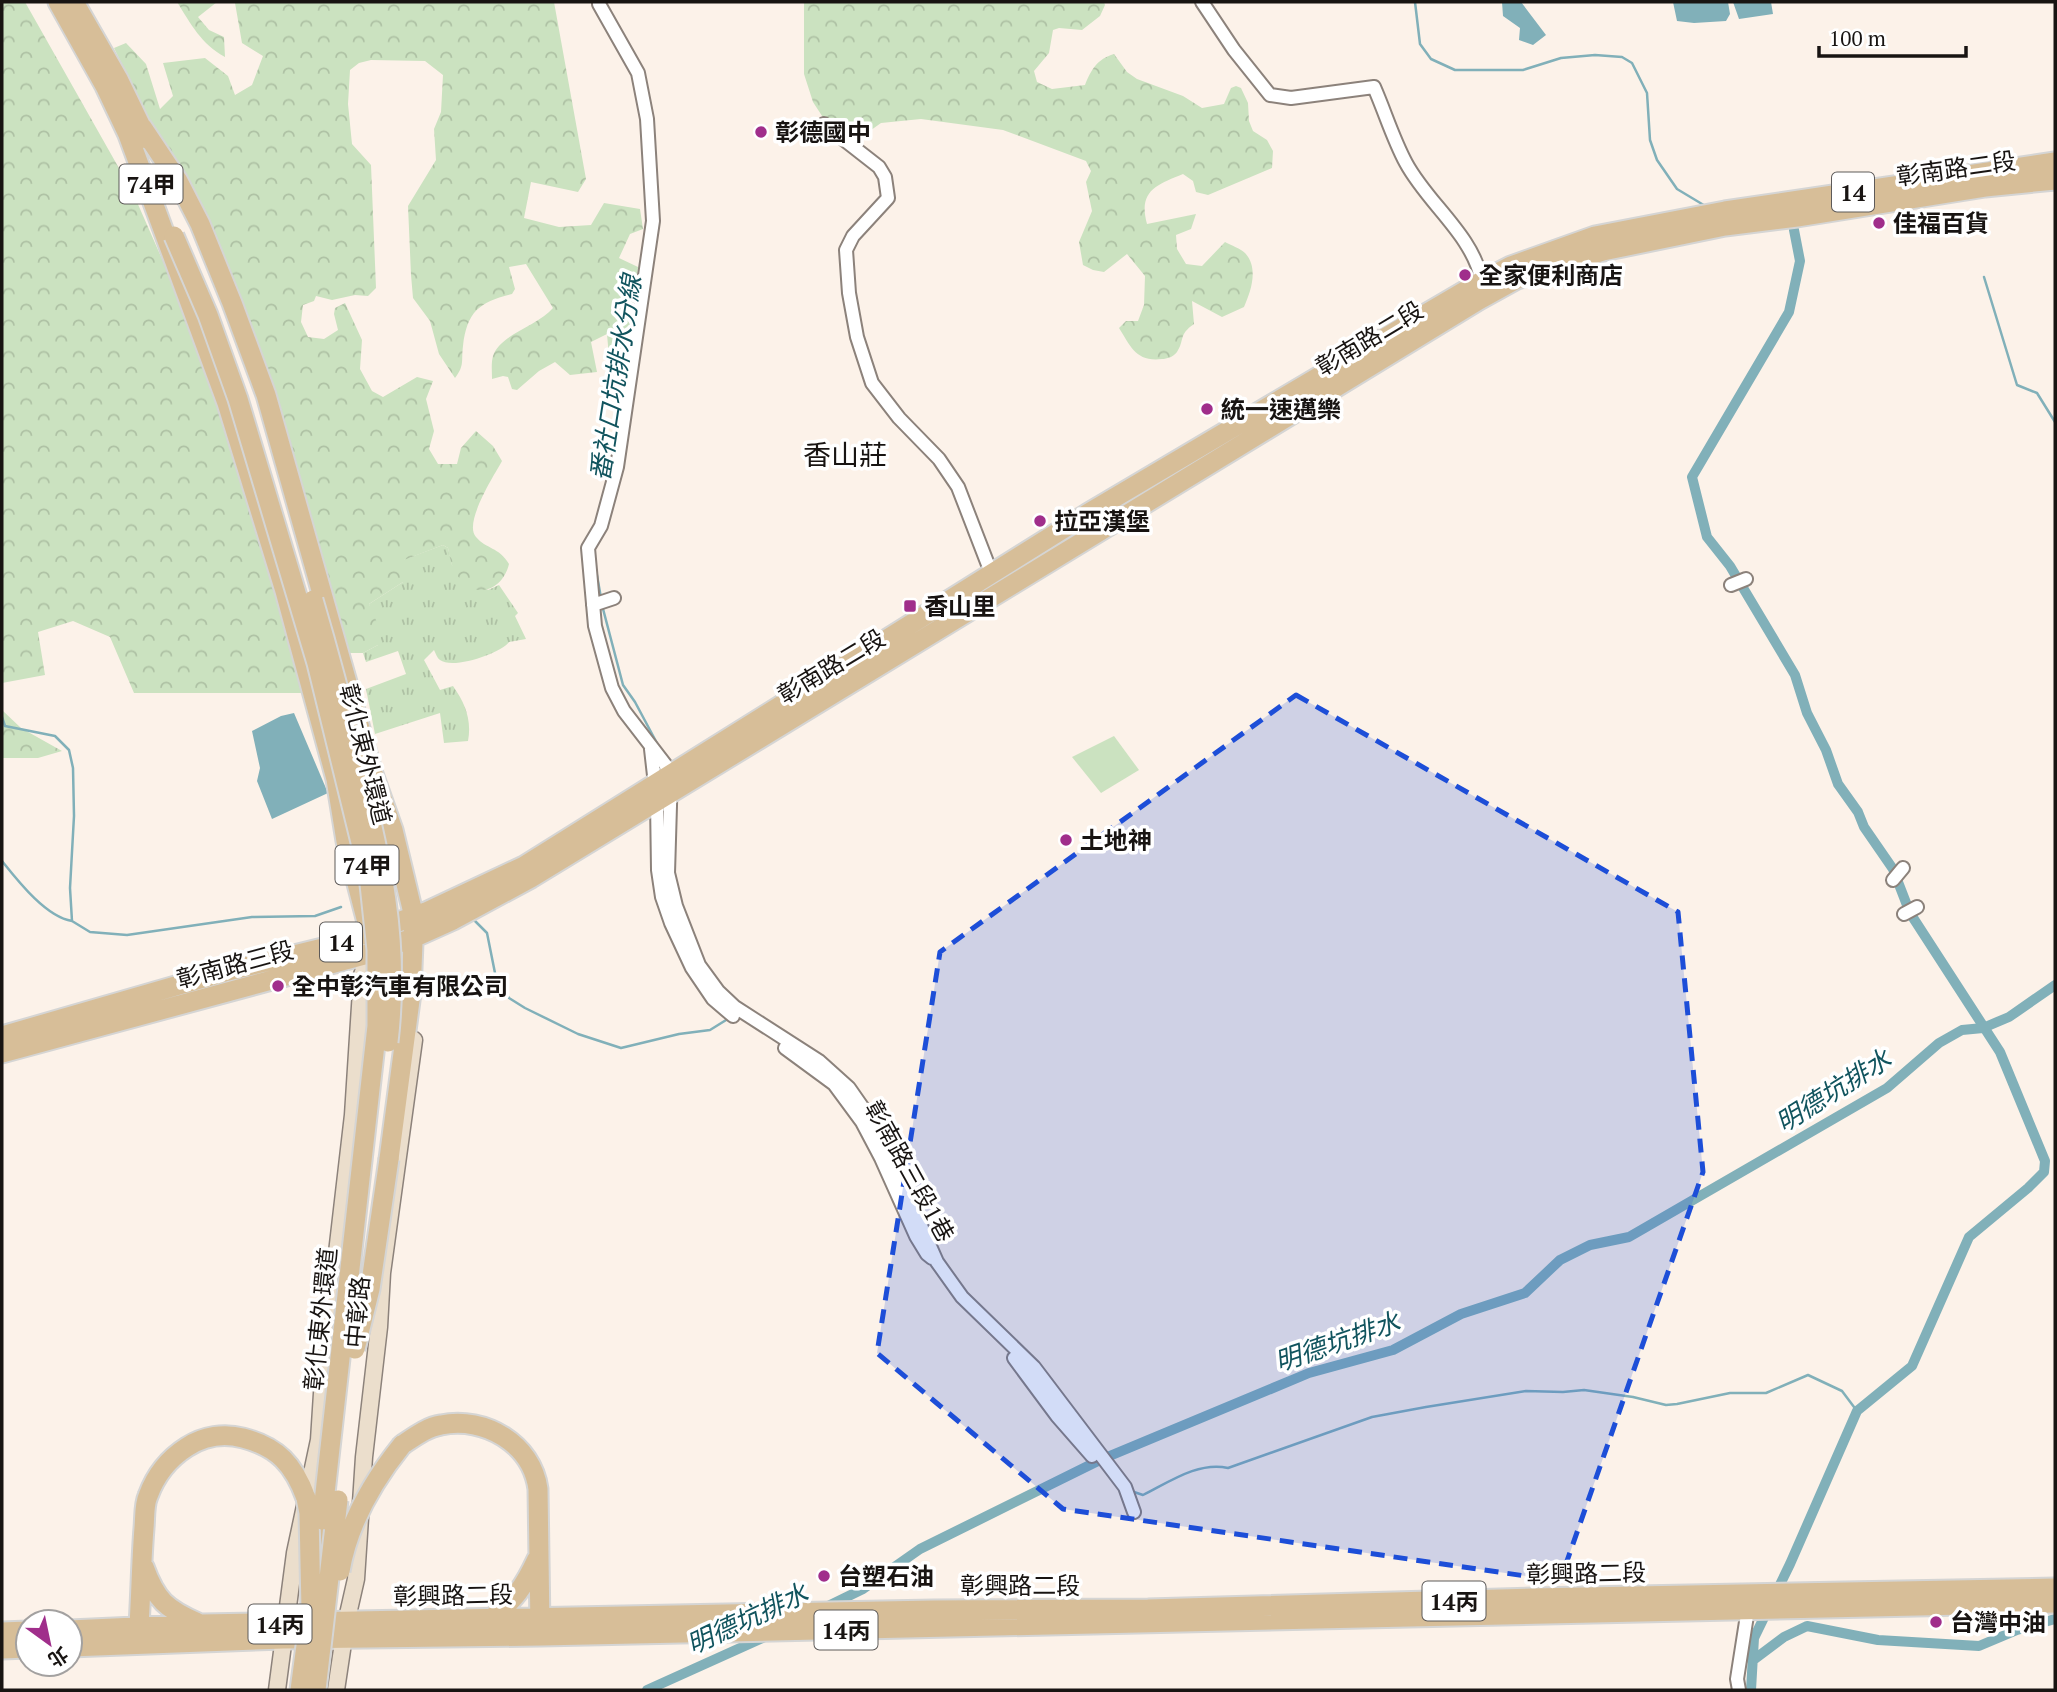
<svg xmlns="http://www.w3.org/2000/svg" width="2057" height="1692" font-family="'PT Serif','Noto Sans TC',serif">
	<defs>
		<pattern id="grass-tufts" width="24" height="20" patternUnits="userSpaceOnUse" patternTransform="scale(1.75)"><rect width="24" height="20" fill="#cbe2c0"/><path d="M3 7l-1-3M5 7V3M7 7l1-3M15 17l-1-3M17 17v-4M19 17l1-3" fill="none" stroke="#aec1a4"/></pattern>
		<pattern id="forest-crowns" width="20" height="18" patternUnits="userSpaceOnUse" patternTransform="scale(1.75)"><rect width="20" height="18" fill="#cbe2c0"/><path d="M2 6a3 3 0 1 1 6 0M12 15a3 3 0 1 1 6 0" fill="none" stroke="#aec1a4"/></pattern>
	</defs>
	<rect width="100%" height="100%" fill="#fcf2e9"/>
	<path fill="url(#grass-tufts)" d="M443 545 448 548 452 565 488 590 499 585 518 613 515 616 526 639 509 642C501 653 453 670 440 660 437 658 436 654 434 650L424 660 440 690 453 686C465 703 472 720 468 741L444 743 440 713 375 734 366 689 406 674 398 651 366 662 363 653 378 645 369 604 403 582V560Z"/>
	<path fill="url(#forest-crowns)" d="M2 2H25L133 193 203 352 248 476 304 693H134L110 637 73 621 38 632 45 675 2 683Z
		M177 2H554L586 179 578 192 531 182 524 218 559 227 591 225 604 203 640 209 643 229 630 234 619 258 638 267 633 330 623 360 609 357 607 334 591 342 597 372 570 375 555 362 539 371 517 390 512 389 508 377 503 376 492 379C492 372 491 363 493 356 500 334 538 326 553 308L526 264 509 267 515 289 512 294C480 302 467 311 463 346 461 361 465 365 455 378L439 354 430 321 413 298 411 275 408 206 436 160 434 129 441 112 443 75 425 61 371 60 359 63 350 70 348 104 352 144 371 165 376 288 368 296 355 295 332 300 316 296 314 301 303 305 301 322 308 337 324 339 338 330 334 314 335 308 345 303 362 340 360 369 372 391 383 397 417 377 433 381 426 399 434 431 429 449 438 464H457L461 448 476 431 493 446 502 461C495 474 463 523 476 537 486 549 499 547 509 564 503 589 478 600 460 579 452 570 450 559 448 548L443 545 404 560 403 582 369 604 382 634 378 645 363 653H347L303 500 170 163 114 48 126 43 146 64 160 109 173 96 163 63 205 58 228 76 235 95 252 85 263 56 242 43 235 3 217 2 198 17 209 30 224 37 225 57C201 44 191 24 177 2Z
		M804 2H1104L1105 5 1100 16 1082 30 1059 28 1053 30 1049 53 1034 71 1037 82 1052 89 1085 85C1091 70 1097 59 1114 54L1127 72 1137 79 1183 96 1202 108 1224 104 1231 88 1236 86 1241 88 1248 103 1249 121 1253 131 1267 140 1273 151 1272 168 1208 195 1196 192 1193 181 1183 174C1156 185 1138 191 1147 224L1196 214 1191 229 1176 235 1177 249 1186 264 1202 266 1225 242C1231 245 1241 249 1245 253 1259 268 1251 291 1244 307L1222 317 1192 301 1194 324C1178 335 1185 340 1177 352 1173 357 1167 359 1162 359 1136 362 1131 347 1119 328L1126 321H1138L1144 305 1145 276 1127 254 1104 272 1093 270 1083 265 1079 242 1092 211 1086 182 1091 171 1086 161 1003 130 921 119 881 123 857 140H845L835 136 813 102 804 74Z
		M2 710 21 728 62 751 38 758H2Z"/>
	<path fill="#cbe2c0" d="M1114 736 1139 770 1101 793 1072 757Z"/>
	<path fill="#81b0b9" d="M1502 2H1521L1546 35 1533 45 1519 40 1520 28 1503 16Z
		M1673 2H1728L1730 14 1726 21 1694 23 1677 21Z
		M1733 2H1771L1773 14 1739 19Z
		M294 713 328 793 272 819 257 781 260 768 252 731 281 716Z"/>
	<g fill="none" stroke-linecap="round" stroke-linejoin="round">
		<path stroke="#81b0b9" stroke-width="2.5" d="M1415 2 1420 44 1431 59 1455 70H1523L1561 58 1595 55 1622 57 1632 63 1647 93 1650 140 1657 160 1677 189 1707 207
			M1984 277 2017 385 2037 393 2055 422
			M596 570 601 598
			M602 605 623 685 635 702 659 747
			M2 717 5 726 55 736 69 750 73 768 74 816 70 888 72 921 90 932 127 935 252 917 315 916 341 907
			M2 861C18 881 46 917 72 921
			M475 921 487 933 496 978 509 998 525 1008 578 1034 621 1048 679 1034 710 1030 731 1017
			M1131 1491 1143 1495C1169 1482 1199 1461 1228 1468L1372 1417 1426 1407 1526 1391 1563 1392 1584 1390 1633 1397 1666 1405 1677 1404 1730 1393H1766L1808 1375 1842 1391 1857 1411"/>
		<path stroke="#81b0b9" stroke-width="10" d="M824 1608 863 1589 920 1549 1100 1460 1309 1373 1393 1350 1461 1314 1525 1293 1560 1260 1590 1245 1629 1237 1887 1088 1939 1043 1962 1030 1983 1028 2009 1017 2055 985
			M1752 1661 1784 1637 1807 1626 1878 1640 1979 1646 2017 1630 2055 1619
			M647 1690 769 1635
			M1751 1690 1754 1638 1790 1564 1857 1411 1912 1366 1969 1237 2028 1188 2044 1172 2045 1161 2000 1052 1910 913 1893 869 1864 827 1858 812 1838 784 1826 750 1807 713 1795 675 1730 566 1707 537 1692 477 1789 312 1800 261 1794 230"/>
		<g stroke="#8c827b" stroke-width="16">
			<path id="street" d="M1202 2 1234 50 1270 95 1291 98 1374 87C1385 112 1393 139 1406 163 1428 204 1472 234 1482 281
				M599 4 638 73 647 119 653 221 617 467 601 526 588 548 595 626 612 688 624 711 671 772 668 873 676 906 699 965 718 991 735 1007 819 1061 849 1088 879 1131 937 1262 962 1297 1034 1367 1125 1487 1134 1512
				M824 124 879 167 885 177 888 198 853 236 846 250 849 293 857 337 872 383 899 418 939 459 958 487 992 575
				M1731 585 1746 579
				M593 605 614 598
				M651 749 657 802 658 870 662 897 671 923 692 968 713 999 733 1016
				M1893 880 1903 868
				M1904 914 1917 907
				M785 1048 834 1084 862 1122 881 1158 916 1236 927 1254 932 1258
				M1014 1358 1057 1416 1092 1456
				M1739 1690 1737 1679 1748 1609"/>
		</g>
		<g stroke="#8c827b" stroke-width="19">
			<path id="secondary" d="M277 1690 295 1553 319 1440 327 1316 335 1270 353 1115 362 975 370 953
				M336 1690 346 1623 356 1579 364 1457 379 1327 382 1273 414 1040"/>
		</g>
		<g stroke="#d5d5d4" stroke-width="23">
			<path id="primary" d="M58 2 105 86 132 143
				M74 2 118 79 147 139
				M142 127 178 181 200 224 232 303 266 395 372 771 393 830 414 917 411 993 389 1159
				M127 132 227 403 285 591 336 779 346 841 368 926
				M2 1036 224 972 331 946 426 912 524 866 1087 514 1337 366 1482 281 1511 266 1595 236 1725 211 2055 162
				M2 1053 364 955 413 938 453 920 531 878 1479 300 1517 279 1603 251 1725 226 1797 217 1985 187 2055 180
				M402 1445C414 1437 427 1427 441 1425 485 1416 532 1444 538 1489L540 1628
				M316 1564 322 1520
				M144 1567C156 1600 166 1609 198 1623
				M491 1619C515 1599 524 1587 537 1559
				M70 1630 202 1624 934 1610 1148 1609 1533 1598 2055 1588
				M2 1632 28 1631
				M138 1640C141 1603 141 1565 144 1528 145 1517 144 1505 148 1496 156 1474 168 1459 187 1447 204 1436 224 1433 243 1438 278 1447 294 1465 306 1498
				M70 1647 283 1639 541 1636 2055 1603
				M2 1649 28 1648"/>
		</g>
		<use href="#street" stroke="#fff" stroke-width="12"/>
		<use href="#secondary" stroke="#ebdecc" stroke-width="16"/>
		<use href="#primary" stroke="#d7be98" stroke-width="19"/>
		<g stroke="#d5d5d4" stroke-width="23" stroke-linecap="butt">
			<path id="primary-bridge" d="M174 236 208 315 238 399 317 663 369 875 377 950V1026L322 1520
				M313 600C329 654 343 707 356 761 381 858 400 941 388 1042
				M355 1349 370 1289 389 1159
				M340 1571C348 1524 373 1481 402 1445
				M300 1690 311 1609 309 1513 306 1498
				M316 1690 338 1500"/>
		</g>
		<use href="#primary-bridge" stroke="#d7be98" stroke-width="19"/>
	</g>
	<path fill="#1d4ed8" fill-opacity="0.2" stroke="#1d4ed8" stroke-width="5" stroke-dasharray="14 9" stroke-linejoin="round" d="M1296 695 1678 912 1703 1172 1560 1581 1063 1509 877 1353 940 952Z"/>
	<g fill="#a02e8b" stroke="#fff" stroke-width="2.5">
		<circle cx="761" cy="132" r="7"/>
		<circle cx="1879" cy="223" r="7"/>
		<circle cx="1465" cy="275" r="7"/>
		<circle cx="1207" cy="409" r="7"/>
		<circle cx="1040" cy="521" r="7"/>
		<rect x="903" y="599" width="14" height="14" rx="3.5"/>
		<circle cx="1066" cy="840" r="7"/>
		<circle cx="278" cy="986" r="7"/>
		<circle cx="824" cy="1576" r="7"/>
		<circle cx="1936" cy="1622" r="7"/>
	</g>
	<g text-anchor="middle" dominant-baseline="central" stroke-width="7" stroke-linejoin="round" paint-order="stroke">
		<g fill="#fff" stroke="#5d5a59" stroke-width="2">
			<rect x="119.5" y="164.5" width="63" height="39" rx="5"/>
			<rect x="1832" y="172.5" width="42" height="39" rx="5"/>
			<rect x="335.5" y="845.5" width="63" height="39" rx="5"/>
			<rect x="320" y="922.5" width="42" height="39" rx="5"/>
			<rect x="1422.5" y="1581.5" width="63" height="39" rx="5"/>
			<rect x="248.5" y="1604.5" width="63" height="39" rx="5"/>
			<rect x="814.5" y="1610.5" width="63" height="39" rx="5"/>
		</g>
		<g font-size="23" font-weight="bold" fill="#181412">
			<text x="151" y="184">74甲</text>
			<text x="1853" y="192">14</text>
			<text x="367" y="865">74甲</text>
			<text x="341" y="942">14</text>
			<text x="1454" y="1601">14丙</text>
			<text x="280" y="1624">14丙</text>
			<text x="846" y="1630">14丙</text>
		</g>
		<g font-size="24" font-weight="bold" fill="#181412" stroke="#fff" text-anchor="start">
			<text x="775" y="132">彰德國中</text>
			<text x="1893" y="223">佳福百貨</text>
			<text x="1479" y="275">全家便利商店</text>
			<text x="1221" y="409">統一速邁樂</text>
			<text x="1054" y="521">拉亞漢堡</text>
			<text x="924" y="606">香山里</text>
			<text x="1080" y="840">土地神</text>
			<text x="292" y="986">全中彰汽車有限公司</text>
			<text x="838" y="1576">台塑石油</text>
			<text x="1950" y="1622">台灣中油</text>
		</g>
		<g font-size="24" fill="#181412" stroke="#fff">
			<text transform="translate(1956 168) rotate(-8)">彰南路二段</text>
			<text transform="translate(1369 338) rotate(-31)">彰南路二段</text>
			<text transform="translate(831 666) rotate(-31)">彰南路二段</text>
			<text transform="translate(366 754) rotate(76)">彰化東外環道</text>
			<text transform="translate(235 964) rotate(-15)">彰南路三段</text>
			<text transform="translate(910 1171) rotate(61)">彰南路三段1巷</text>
			<text transform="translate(357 1312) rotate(-85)">中彰路</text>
			<text transform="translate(320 1319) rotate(-84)">彰化東外環道</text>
			<text transform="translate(1586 1573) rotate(-1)">彰興路二段</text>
			<text x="1020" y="1585">彰興路二段</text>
			<text transform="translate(453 1595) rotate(-1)">彰興路二段</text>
		</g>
		<g font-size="26" font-style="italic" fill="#11545e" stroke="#fff">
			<text transform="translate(615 378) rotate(-81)">番社口坑排水分線</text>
			<text transform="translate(1833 1090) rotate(-32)">明德坑排水</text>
			<text transform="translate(1337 1341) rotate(-19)">明德坑排水</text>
			<text transform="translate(747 1618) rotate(-25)">明德坑排水</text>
		</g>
		<g font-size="28" fill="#181412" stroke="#fff">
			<text x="845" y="454">香山莊</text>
		</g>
	</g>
	<rect width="2057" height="1692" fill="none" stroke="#181412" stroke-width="7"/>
	<g transform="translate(49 1643) rotate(147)"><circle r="33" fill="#ffffff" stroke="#a3a1a0" stroke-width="2"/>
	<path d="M0-5L12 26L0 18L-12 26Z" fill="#a02e8b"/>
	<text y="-10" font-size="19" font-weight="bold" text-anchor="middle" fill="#181412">北</text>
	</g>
	<path d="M1819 46v10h147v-10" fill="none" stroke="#181412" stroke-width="3.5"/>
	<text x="1829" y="46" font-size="21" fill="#181412" stroke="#ffffff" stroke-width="5" paint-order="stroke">100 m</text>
</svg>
